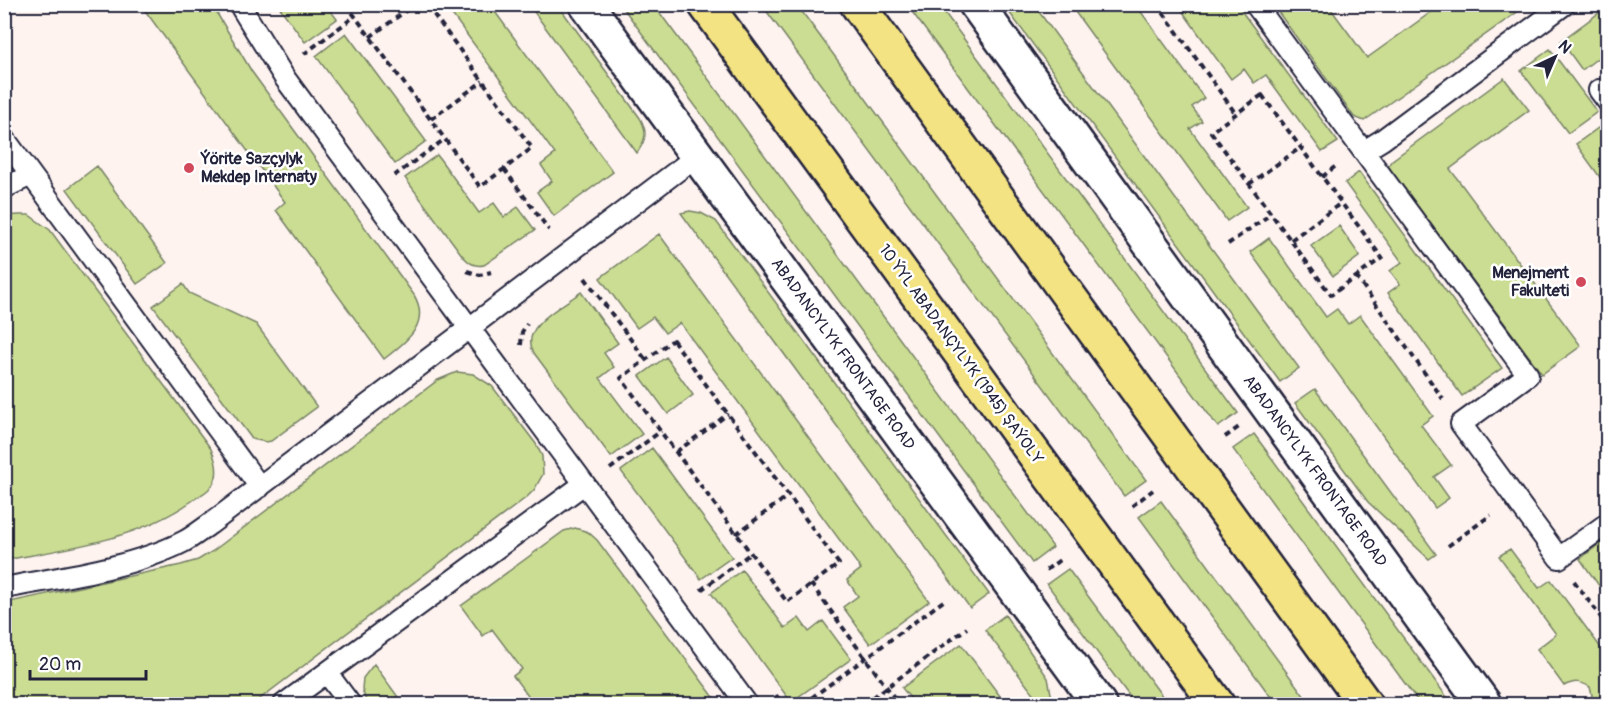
<svg xmlns="http://www.w3.org/2000/svg" width="1612" height="709" font-family="Pangolin,sans-serif">
	<rect width="100%" height="100%" fill="#fef3ef"/>
	<filter id="ink" filterUnits="userSpaceOnUse"><feTurbulence type="fractalNoise" baseFrequency=".0167" numOctaves="2"/><feDisplacementMap in="SourceGraphic" scale="12" xChannelSelector="R" yChannelSelector="G"/><feConvolveMatrix kernelMatrix="1 2 1 2 8 2 1 2 1" color-interpolation-filters="sRGB"/></filter>
	<g filter="url(#ink)">
		<path fill="#cbdd92" stroke="#768066" stroke-width="1.5" d="M141 5H212L252 72 414 295C431 324 406 342 384 359L276 210 285 202Z
			M278 5H326L337 19 305 42Z
			M445 5H490L613 172 554 216 537 192 552 181 541 165 555 154Z
			M529 5H558L640 118C648 132 646 140 637 153Z
			M621 5H654L1053 547 1032 563Z
			M762 5H797L1146 480 1124 496Z
			M907 5H939L1238 413 1218 427Z
			M1004 5H1034L1299 368 1280 382Z
			M1070 5H1136L1204 98 1192 107 1202 121 1190 129 1247 207 1227 221Z
			M1178 5H1237L1338 142 1322 152 1266 75 1254 83 1244 69 1231 79Z
			M1273 5H1328L1367 58 1441 5H1516L1520 10 1364 121 1354 117Z
			M1607 7V51L1582 70 1561 41Z
			M346 33 426 141 395 164 316 56Z
			M1550 49 1597 112 1568 133 1521 71Z
			M1504 78 1529 110 1450 169 1581 346 1542 374 1390 169 1389 165 1391 161Z
			M1605 123 1608 126 1607 187 1576 144Z
			M437 155 479 213 494 203 504 217 518 207 535 230 484 265C474 267 469 263 462 255L405 178Z
			M97 166 167 263 137 284 67 189Z
			M1359 172 1502 368 1462 396 1388 293 1400 284 1390 271 1402 262 1345 183Z
			M690 211 701 213 716 221 989 594 970 608 681 213Z
			M20 215H29L50 230 211 449C216 460 220 473 213 484 209 492 198 496 192 501 137 540 69 548 5 560L4 216Z
			M1339 226 1360 256 1333 276 1311 246Z
			M659 234 929 601 870 644 843 607 858 596 847 580 861 569 680 323 665 333 653 317 637 328 600 278Z
			M1269 238 1326 317 1337 309 1348 324 1360 315 1433 416 1421 425 1451 465 1434 477 1449 498 1435 508 1250 252Z
			M183 284 189 293 256 324 317 407 271 441 266 442 252 439 153 306Z
			M581 292 618 343 604 353 614 367 600 378 642 434 611 457 534 353C518 327 563 306 581 292Z
			M666 357 693 395 668 414 640 376Z
			M457 372 473 374 492 386 536 444 542 456 543 474 534 490 527 497 253 704H5V603L181 565 198 560 213 551 438 380Z
			M1315 389 1436 554 1429 559 1368 502 1295 403Z
			M1254 434 1452 704H1420L1233 449Z
			M652 448 732 557 701 579 621 471Z
			M1161 501 1310 704H1276L1139 517Z
			M575 528 588 532 597 540 719 704H534L513 676 522 669 492 629 483 636 461 606 564 531Z
			M1607 538V597L1580 559Z
			M1510 549 1539 588 1551 580 1607 656V704H1590L1592 695 1590 687C1580 681 1574 681 1564 686L1537 649 1556 634 1499 556Z
			M1068 569 1168 704H1135L1047 584Z
			M742 570 785 628 799 618 809 632 823 621 851 659 791 702 711 593Z
			M1005 615 1048 678 1053 704H1041L985 630Z
			M961 644 1006 704H915L902 688Z
			M374 664 398 697 387 704H367L362 689 363 678Z"/>
		<g fill="none" stroke-linecap="round" stroke-linejoin="round">
			<g stroke="#22223b" stroke-width="24">
				<path id="lane" d="M239 4 284 77 747 704
					M1255 4 1528 375 1461 424 1559 558 1608 523
					M1599 90 1608 102
					M4 138 260 487
					M1364 151 1382 140 1565 4
					M4 188 31 175
					M4 588C61 577 132 568 183 542 193 537 201 530 210 524L697 156
					M327 673 350 704
					M284 704 584 484"/>
			</g>
			<g stroke="#22223b" stroke-width="38">
				<path id="street" d="M586 4 1099 704
					M976 4 1484 704"/>
			</g>
			<g stroke="#22223b" stroke-width="38">
				<path id="primary" d="M705 4 1217 704
					M857 4 1365 704"/>
			</g>
			<path stroke="#22223b" stroke-width="4" stroke-dasharray="6 4.5" stroke-linecap="butt" d="M346 4 480 187 532 148 426 4
				M1157 4 1236 114
				M370 37 415 4
				M304 54 355 16
				M1262 95 1382 258 1331 295 1211 132Z
				M431 119 483 81
				M504 169 549 230
				M394 176 445 139
				M1322 177 1337 165
				M1249 184 1300 148
				M1291 240 1341 203
				M1228 244 1271 214
				M467 271 480 275 491 272
				M1356 276 1443 399
				M585 278 646 360
				M673 340 839 564 787 602 621 378Z
				M521 345 522 332 527 324
				M1225 437 1239 427
				M676 452 728 414
				M610 469 661 431
				M1132 506 1153 490
				M736 534 788 496
				M1448 546 1491 515
				M1046 570 1061 559
				M1574 581 1608 627
				M811 584 899 704
				M701 590 751 553
				M776 695 782 704
				M803 704 946 599
				M864 704 967 628"/>
			<use href="#lane" stroke="#fff" stroke-width="20"/>
			<use href="#street" stroke="#fff" stroke-width="33"/>
			<use href="#primary" stroke="#f4e382" stroke-width="33"/>
		</g>
	</g>
	<g fill="#d1495b" stroke="#fff" stroke-width="2">
		<circle cx="189" cy="168" r="6"/>
		<circle cx="1581" cy="282" r="6"/>
	</g>
	<g text-anchor="middle" dominant-baseline="central" stroke-width="5" stroke-linejoin="round" paint-order="stroke">
		<g font-size="16" font-weight="bold" fill="#22223b" stroke="#fff" text-anchor="start">
			<text x="201" y="159">Ýörite Sazçylyk<tspan x="201" dy="18">Mekdep Internaty</tspan></text>
			<text x="1569" y="273" text-anchor="end">Menejment<tspan x="1569" dy="18">Fakulteti</tspan></text>
		</g>
		<g font-size="16" fill="#22223b" stroke="#fff">
			<text transform="translate(843 354) rotate(54)">ABADANCYLYK FRONTAGE ROAD</text>
			<text transform="translate(961 354) rotate(54)">10 ÝYL ABADANÇYLYK (1945) ŞAÝOLY</text>
			<text transform="translate(1315 471) rotate(54)">ABADANCYLYK FRONTAGE ROAD</text>
		</g>
	</g>
	<rect width="1612" height="709" fill="none" stroke="#fff" stroke-width="24"/>
	<rect x="12" y="12" width="1588" height="685" fill="none" stroke="#22223b" stroke-width="2" filter="url(#ink)"/>
	<g transform="translate(1555 57) rotate(44)" stroke="#ffffff" stroke-width="4.5" paint-order="stroke">
	<path d="M0-4.5L10 22L0 15L-10 22Z" fill="#22223b"/>
	<text y="-9" font-size="16" font-weight="bold" text-anchor="middle" fill="#22223b">N</text>
	</g>
	<path d="M30 670v9h116v-9" fill="none" stroke="#22223b" stroke-width="3"/>
	<text x="39" y="670" font-size="18" fill="#22223b" stroke="#ffffff" stroke-width="4.5" paint-order="stroke">20 m</text>
</svg>
